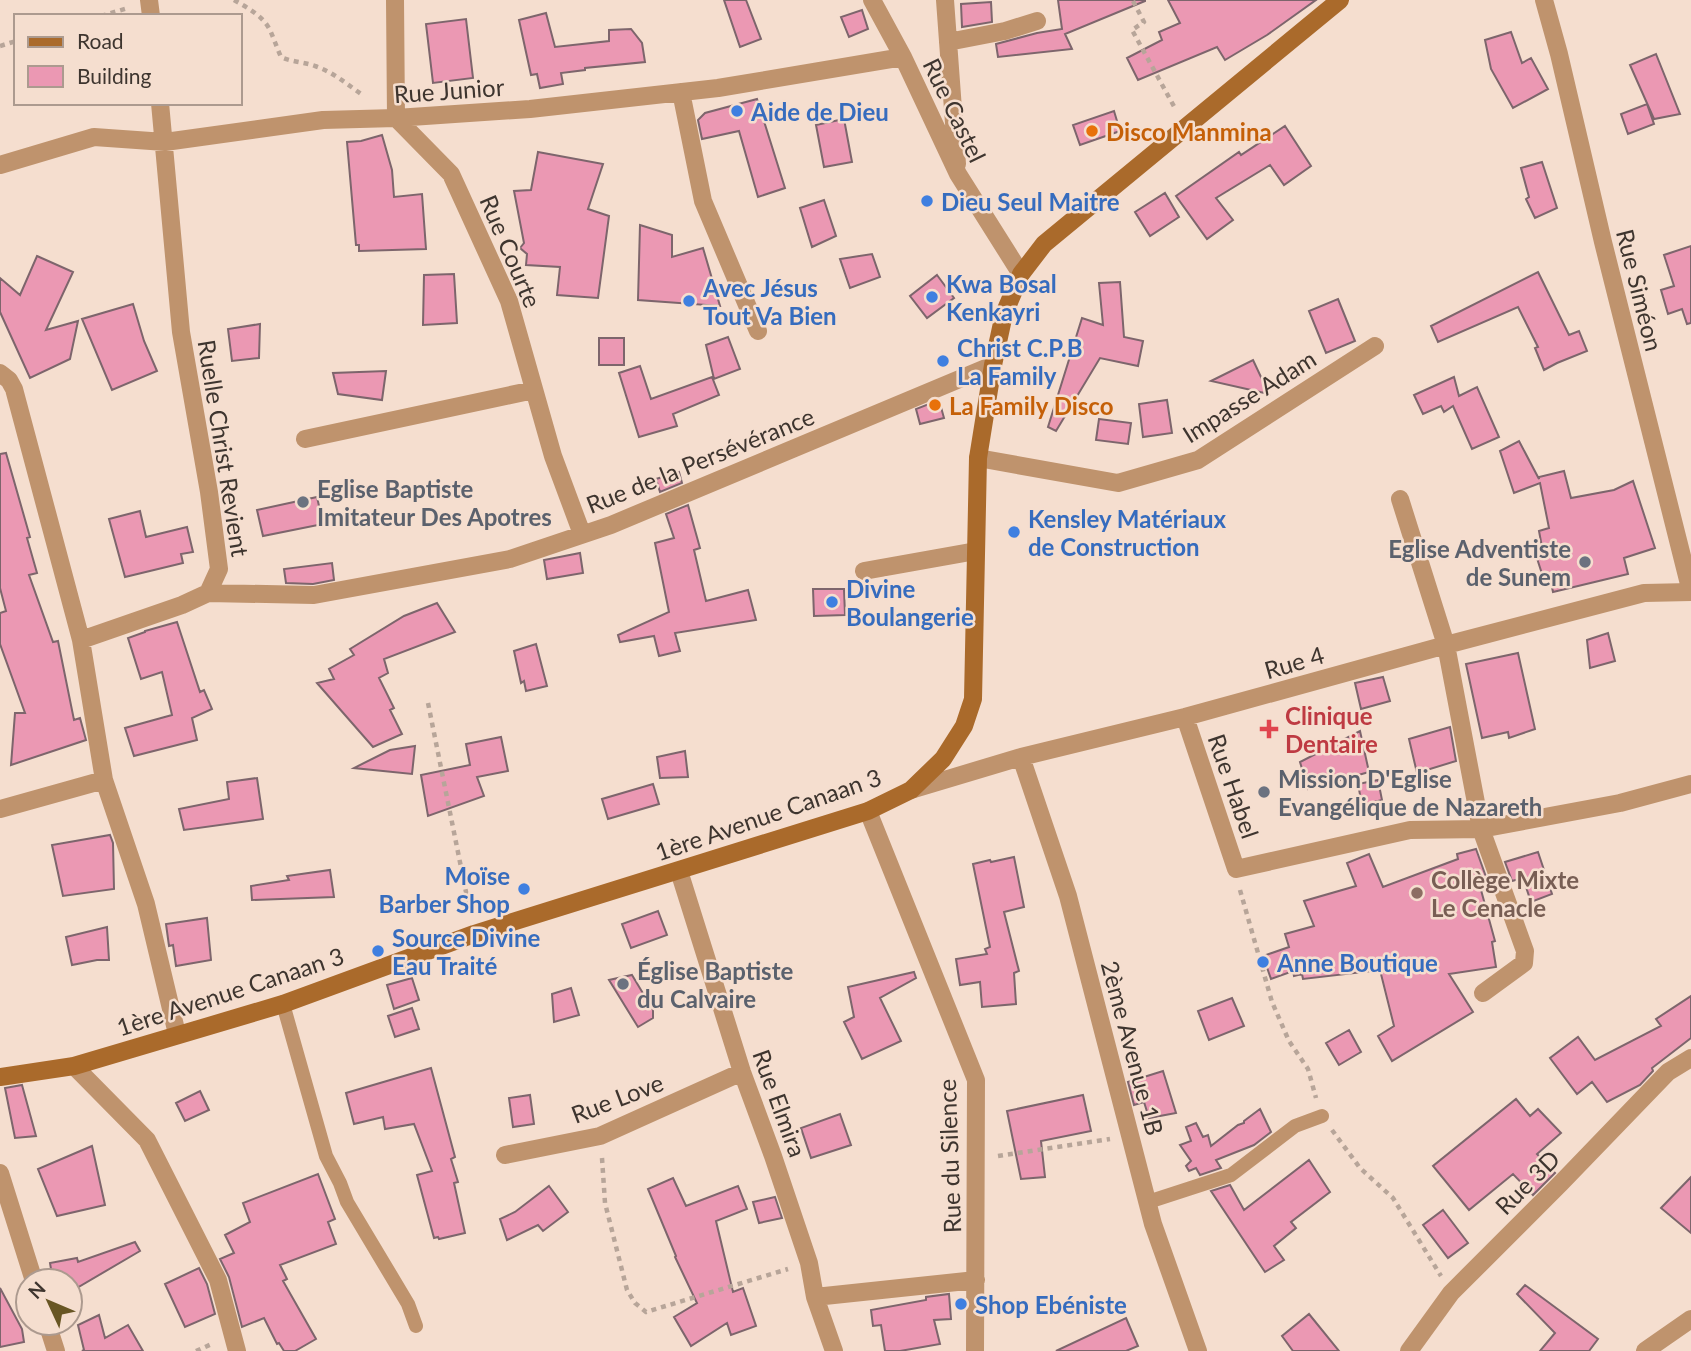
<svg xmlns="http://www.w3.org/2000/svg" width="1691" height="1351" font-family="Lato,sans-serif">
	<rect width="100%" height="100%" fill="#f5decf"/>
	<path fill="#eb98b3" stroke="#7d656c" stroke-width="2" d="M724 0H746L761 39 740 47Z
		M1058 0H1145V1L1065 34 1072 49 998 57 996 44 1037 33 1062 29Z
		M1168 0H1316L1267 35 1225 60 1217 47 1138 80 1127 58 1162 40 1159 32 1180 23Z
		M991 2 992 22 962 27 961 4Z
		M862 10 868 29 849 37 841 17Z
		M546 13 555 47 609 41V30L631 29 642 43 645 62 585 68V70L561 73 563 84 540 88 537 74 531 75 519 20Z
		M466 19 473 78 433 83 426 24Z
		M1511 32 1522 63 1531 58 1548 89 1513 108 1491 69 1485 40Z
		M1656 54 1680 114 1654 119 1630 65Z
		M757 99 785 188 758 197 739 131 702 139 698 120 705 113Z
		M1647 104 1654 124 1628 134 1621 114Z
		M1114 111 1120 131 1080 145 1073 125Z
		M844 119 852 162 824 167 816 125Z
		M1285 126 1311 166 1284 185 1270 165 1216 198 1233 220 1207 239 1176 196 1239 152 1241 155Z
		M382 135 392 170 394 197 422 194 426 249 359 251V245H356L347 142 361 141Z
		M538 152 603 164 588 209 609 216 598 298 557 295 560 267 526 265 527 254 520 248 524 243 514 191 531 190Z
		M1542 162 1557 208 1535 218 1526 199 1529 197 1521 168Z
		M1165 193 1179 217 1150 236 1135 212Z
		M824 200 836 236 812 247 800 208Z
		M640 225 672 235V257L703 248 720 306 638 300Z
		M1691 246V323L1687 324 1682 309 1668 314 1661 290 1674 286 1664 255Z
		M872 254 880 277 850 288 840 259Z
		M37 256 73 272 46 330 78 321 70 359 30 378 0 312V278L20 295Z
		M1538 272 1569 335 1579 331 1587 351 1557 363 1544 370 1535 348 1538 347 1518 307 1438 342 1431 326Z
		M454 274 457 323 423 325 424 275Z
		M937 275 954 298 927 318 910 296Z
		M1120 282 1124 337 1143 341 1138 366 1100 358 1056 431 1048 427 1082 318 1103 325 1099 283Z
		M1338 299 1355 341 1326 353 1309 311Z
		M133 304 144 341 157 371 112 390 82 319Z
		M260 324 259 358 232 361 228 329Z
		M728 337 740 369 714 379 706 345Z
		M599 338H624V365H599Z
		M1253 360 1269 394 1211 381Z
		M640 366 651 399 712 377 719 395 673 414 677 426 639 437 619 373Z
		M386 371 382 400 338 394 333 373Z
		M1454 377 1459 396 1477 387 1499 437 1472 449 1453 406 1444 412 1441 406 1423 414 1414 395Z
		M939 400 944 418 920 424 916 409Z
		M1167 400 1172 433 1143 437 1139 404Z
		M1099 419 1131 423 1128 444 1096 440Z
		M1519 441 1539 479V477L1564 471 1571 498 1614 490 1633 481 1655 548 1624 558 1628 574 1553 592 1550 578 1544 580 1534 549 1542 547 1539 531 1549 528 1540 483 1514 493 1500 451Z
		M6 453 30 537 27 538 37 573 29 575 53 642 58 641 74 720 80 718 86 740 11 765 15 713H25L0 644V613L6 611 0 588V454Z
		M679 472 682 483 660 492 656 479Z
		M317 497 323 524 263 536 257 510Z
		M688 505 700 548 694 550 706 601 748 590 756 620 675 633 680 651 659 656 654 636 620 642 618 635 669 612 655 543 674 538 666 514Z
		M140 511 146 537 187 527 193 552 181 554 183 563 125 577 109 519Z
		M580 553 583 573 547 579 544 560Z
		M332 563 334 580 313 584 286 583 284 569Z
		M813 589H844L845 615 814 616Z
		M437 603 455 632 384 659 388 673 379 678 394 708 390 710 402 734 373 747 317 683 334 679 329 669 354 655 350 649 404 616Z
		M177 622 200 692 204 690 212 709 192 718 197 740 134 756 125 728 172 715 162 672 141 679 128 638 145 632V631Z
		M1608 633 1615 661 1590 668 1587 640Z
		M536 644 547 686 526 691 524 681 521 683 514 651Z
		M1518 653 1535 729 1509 738 1508 732 1482 738 1466 664Z
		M1383 677 1390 701 1361 709 1355 683Z
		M1450 727 1456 761 1417 773 1409 739Z
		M1360 731 1369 772 1308 789 1300 762Z
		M501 737 508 771 477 777 484 796 428 816 421 775 470 765 466 744Z
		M415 746 412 774 354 768 390 750Z
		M685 751 688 777 660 778 657 757Z
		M257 778 263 819 184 830 179 809 229 799 227 782Z
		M1378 780 1382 800 1362 805 1358 784Z
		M653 784 659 804 608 819 602 799Z
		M110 835 113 843 114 889 63 896 52 845Z
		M1476 849 1490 888 1481 890 1495 941 1492 942 1496 967 1449 974 1473 1012 1392 1061 1378 1036 1394 1026 1380 970 1303 979 1302 974 1294 976 1293 971 1271 979 1263 956 1289 947 1285 934 1314 926 1304 901 1356 886 1347 863 1369 854 1383 887 1458 859 1457 854Z
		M1538 852 1552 894 1531 902 1523 878 1512 881 1505 862Z
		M1014 857 1024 907 1004 912 1019 971 1014 973 1016 1004 982 1007 980 982 960 985 956 959 987 954 985 949 990 947 973 864 990 860 991 862Z
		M330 870 334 897 252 900 251 886 289 880 287 876Z
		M658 911 667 935 631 948 622 924Z
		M207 918 211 960 176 966 173 945 169 946 166 924Z
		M107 927 109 960H97L72 965 66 937Z
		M914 972 916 978 880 998 901 1041 862 1059 844 1022 854 1017 848 987Z
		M632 975 653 1010V1018L638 1027 609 980Z
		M412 978 419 1000 394 1009 387 985Z
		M571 988 579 1015 554 1022 552 994Z
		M1691 996V1038L1652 1068 1653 1071 1640 1085 1607 1102 1592 1082 1577 1094 1550 1058 1578 1037 1595 1060 1661 1026 1656 1019Z
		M1232 998 1244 1026 1209 1040 1198 1011Z
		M412 1008 419 1029 395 1037 388 1016Z
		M1349 1030 1361 1052 1339 1065 1326 1043Z
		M431 1068 455 1157 451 1159 458 1182 454 1183 465 1233 439 1239 438 1237 434 1238 417 1175 432 1171 414 1124 385 1129 383 1117 354 1124 346 1093Z
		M1163 1071 1176 1113 1149 1118 1144 1102 1134 1105 1128 1082Z
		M22 1085 36 1136 15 1138 5 1088Z
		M200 1091 209 1110 185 1121 176 1103Z
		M530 1095 534 1124 513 1127 509 1098Z
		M1083 1095 1091 1131 1041 1141 1045 1177 1021 1179 1007 1111Z
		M1516 1099 1530 1116 1538 1109 1561 1133 1537 1154 1555 1173 1533 1195 1513 1174 1469 1210 1433 1166Z
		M1260 1109 1271 1132 1254 1145 1216 1160 1221 1168 1200 1175 1196 1168 1189 1171 1186 1166 1191 1161 1180 1145 1191 1141 1186 1127 1196 1123 1203 1137 1208 1135 1211 1146 1238 1125 1244 1123V1121Z
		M840 1114 851 1145 811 1158 801 1128Z
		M92 1146 105 1205 57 1216 38 1169Z
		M1309 1160 1330 1192 1291 1222 1296 1228 1274 1246 1284 1260 1265 1272 1211 1191 1230 1185 1244 1210Z
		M318 1174 335 1219 328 1222 336 1244 280 1265 287 1279 283 1281 316 1339 295 1351H284L279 1343 277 1344 264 1318 242 1327 229 1277 220 1259 234 1253 225 1235 250 1222 243 1203Z
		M1691 1177V1233L1661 1208Z
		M673 1178 686 1206 738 1186 747 1209 716 1221 733 1292 743 1288 756 1326 731 1335 727 1323 691 1346 674 1317 697 1303 675 1257 676 1256 648 1189Z
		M549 1186 568 1212 543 1231 538 1225 507 1240 500 1219 515 1212Z
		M775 1197 782 1218 759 1223 753 1202Z
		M1443 1210 1468 1243 1448 1258 1423 1225Z
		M135 1242 140 1251 70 1292V1281H53L50 1263 77 1258 78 1262Z
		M199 1268 207 1284 215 1314 185 1327 165 1284Z
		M1525 1285 1598 1339 1589 1351H1540L1555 1333 1517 1294Z
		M0 1288 22 1329 24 1342 0 1347Z
		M949 1294 951 1319 934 1320 940 1344 900 1351H885L881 1325 873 1326 871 1310 926 1300V1297Z
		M1309 1314 1339 1351H1293L1282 1336Z
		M99 1315 105 1338 128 1325 143 1351H82L84 1350 78 1325Z
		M1126 1318 1138 1346 1126 1351H1056Z"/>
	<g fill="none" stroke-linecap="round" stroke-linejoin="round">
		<path stroke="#b7a599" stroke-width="4.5" stroke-dasharray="5 5" stroke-linecap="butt" d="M234 0C248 8 263 16 270 30 274 39 277 48 281 57 292 62 304 62 315 66 333 72 348 85 364 96
			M1133 1 1144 22 1132 30 1176 110
			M101 16 128 8
			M0 46 16 41
			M428 703 470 912
			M1240 890 1272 1002 1289 1041 1308 1069 1316 1098
			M1332 1130 1360 1168 1393 1198 1441 1276
			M998 1156 1110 1139
			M602 1158 605 1203 627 1290 635 1303 646 1312 788 1269
			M196 1351 214 1343"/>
		<path stroke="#bf936d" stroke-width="14" d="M283 1004 326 1156 340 1183 347 1202 408 1304 416 1326
			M1148 1202 1231 1175 1295 1126 1322 1116"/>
		<path stroke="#bf936d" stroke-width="18" d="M149 0 151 16
			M395 0 396 118 451 174 509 301 553 456 582 534
			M872 0 903 57 958 174 1021 274
			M945 0 957 164
			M1544 0 1559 54 1603 242 1691 592
			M948 42 1005 31 1037 21
			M681 92 703 201 758 331
			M160 103 181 332 209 492 219 569 208 593 182 605 81 640 104 780 146 904 177 1034
			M0 165 94 137 165 142 323 120 396 118 530 109 718 88 903 57
			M0 373 9 380 14 389 81 640
			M305 439 534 390
			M978 458 1118 483 1198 460 1375 346
			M1400 499 1446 645 1481 829 1525 951 1524 963 1483 993
			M864 571 976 551
			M208 593 314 595 510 559 611 525 993 365
			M1185 717 1236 869 1410 830 1481 829 1620 803 1691 784
			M1021 757 1068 896 1153 1224 1198 1351
			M911 790 1021 757 1185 717 1446 645 1644 593 1691 592
			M0 809 104 780
			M868 811 976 1080 975 1351
			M679 871 742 1072 773 1156 809 1263 815 1297 834 1351
			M74 1066 147 1140 218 1280 237 1351
			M505 1155 600 1136 742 1072
			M0 1173 34 1281
			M815 1297 976 1280
			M47 1323 56 1351
			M1409 1351 1451 1293 1561 1183 1668 1072 1691 1058
			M1645 1351 1691 1319"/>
		<path stroke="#aa6a2b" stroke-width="18" d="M0 1077 74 1066 283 1004 474 934 868 811 911 790 943 759 964 726 973 699 978 458 993 365 1004 314 1021 274 1044 244 1340 0"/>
	</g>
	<g fill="#3f7fe0" stroke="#f5decf" stroke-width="2.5">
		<circle cx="737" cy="111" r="7"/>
		<circle cx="927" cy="201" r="7"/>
		<circle cx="932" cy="297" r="7"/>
		<circle cx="689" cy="301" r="7"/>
		<circle cx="943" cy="361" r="7"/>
		<circle cx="1014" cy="532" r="7"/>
		<circle cx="832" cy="602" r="7"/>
		<circle cx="524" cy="889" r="7"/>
		<circle cx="378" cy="951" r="7"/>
		<circle cx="1263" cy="962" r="7"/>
		<circle cx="961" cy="1304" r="7"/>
	</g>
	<g fill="#e8710a" stroke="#f5decf" stroke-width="2.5">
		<circle cx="1092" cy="131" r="7"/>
		<circle cx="935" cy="405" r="7"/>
	</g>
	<g fill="#6b7280" stroke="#f5decf" stroke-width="2.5">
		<circle cx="303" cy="502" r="7"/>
		<circle cx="1585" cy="562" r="7"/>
		<circle cx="1264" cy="792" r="7"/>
		<circle cx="623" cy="984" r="7"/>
	</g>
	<path fill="#e0444e" stroke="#f5decf" stroke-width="2.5" d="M1265.5 718.5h7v7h7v7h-7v7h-7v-7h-7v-7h7z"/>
	<circle fill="#8d6e63" stroke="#f5decf" stroke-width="2.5" cx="1417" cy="893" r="7"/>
	<g text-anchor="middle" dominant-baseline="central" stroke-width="5" stroke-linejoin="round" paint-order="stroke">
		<g font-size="24" fill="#3e352f" stroke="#f5decf">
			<text transform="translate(449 90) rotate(-4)">Rue Junior</text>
			<text transform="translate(955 110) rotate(64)">Rue Castel</text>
			<text transform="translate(511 251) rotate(67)">Rue Courte</text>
			<text transform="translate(1640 290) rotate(76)">Rue Siméon</text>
			<text transform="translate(1249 396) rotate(-32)">Impasse Adam</text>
			<text transform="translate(224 448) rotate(81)">Ruelle Christ Revient</text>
			<text transform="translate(700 460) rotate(-22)">Rue de la Persévérance</text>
			<text transform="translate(1294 662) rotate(-16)">Rue 4</text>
			<text transform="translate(1234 786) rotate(71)">Rue Habel</text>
			<text transform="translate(768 814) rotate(-19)">1ère Avenue Canaan 3</text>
			<text transform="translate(230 991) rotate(-18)">1ère Avenue Canaan 3</text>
			<text transform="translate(1133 1048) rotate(75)">2ème Avenue 1B</text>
			<text transform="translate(617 1098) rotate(-21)">Rue Love</text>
			<text transform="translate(780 1103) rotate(70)">Rue Elmira</text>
			<text transform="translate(949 1156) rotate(-92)">Rue du Silence</text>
			<text transform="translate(1527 1182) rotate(-45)">Rue 3D</text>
		</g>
		<g font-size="24" font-weight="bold" fill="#366cbe" stroke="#f5decf" text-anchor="start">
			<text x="751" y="111">Aide de Dieu</text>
			<text x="941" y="201">Dieu Seul Maitre</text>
			<text x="946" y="283">Kwa Bosal<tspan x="946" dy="28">Kenkayri</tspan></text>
			<text x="703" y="287">Avec Jésus<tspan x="703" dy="28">Tout Va Bien</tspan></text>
			<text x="957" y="347">Christ C.P.B<tspan x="957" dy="28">La Family</tspan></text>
			<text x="1028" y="518">Kensley Matériaux<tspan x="1028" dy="28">de Construction</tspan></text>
			<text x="846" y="588">Divine<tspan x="846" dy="28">Boulangerie</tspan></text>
			<text x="510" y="875" text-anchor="end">Moïse<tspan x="510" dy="28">Barber Shop</tspan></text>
			<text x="392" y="937">Source Divine<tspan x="392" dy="28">Eau Traité</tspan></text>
			<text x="1277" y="962">Anne Boutique</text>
			<text x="975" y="1304">Shop Ebéniste</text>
		</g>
		<g font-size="24" font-weight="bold" fill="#c56008" stroke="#f5decf" text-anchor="start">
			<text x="1106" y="131">Disco Manmina</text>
			<text x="949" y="405">La Family Disco</text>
		</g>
		<g font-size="24" font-weight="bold" fill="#5b616d" stroke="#f5decf" text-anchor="start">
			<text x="317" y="488">Eglise Baptiste<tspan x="317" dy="28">Imitateur Des Apotres</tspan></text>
			<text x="1571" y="548" text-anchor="end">Eglise Adventiste<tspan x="1571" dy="28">de Sunem</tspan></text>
			<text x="1278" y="778">Mission D'Eglise<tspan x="1278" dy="28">Evangélique de Nazareth</tspan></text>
			<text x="637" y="970">Église Baptiste<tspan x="637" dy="28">du Calvaire</tspan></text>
		</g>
		<g font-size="24" font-weight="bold" fill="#be3a42" stroke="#f5decf" text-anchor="start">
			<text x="1285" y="715">Clinique<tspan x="1285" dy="28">Dentaire</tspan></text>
		</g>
		<g font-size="24" font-weight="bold" fill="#785e54" stroke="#f5decf" text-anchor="start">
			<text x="1431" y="879">Collège Mixte<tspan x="1431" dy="28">Le Cenacle</tspan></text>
		</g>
	</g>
	<rect x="14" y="14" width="228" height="91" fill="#f5decf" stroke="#ac9a8f" stroke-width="2"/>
	<rect x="28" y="37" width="35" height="10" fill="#aa6a2b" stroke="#ac9a8f" stroke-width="2"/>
	<text x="77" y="49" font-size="21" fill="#3e352f">Road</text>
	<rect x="28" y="66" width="35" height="21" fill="#eb98b3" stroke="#ac9a8f" stroke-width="2"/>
	<text x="77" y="84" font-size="21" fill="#3e352f">Building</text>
	<g transform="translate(49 1302) rotate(314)"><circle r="33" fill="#f5decf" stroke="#ac9a8f" stroke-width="2"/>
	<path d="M0-5L12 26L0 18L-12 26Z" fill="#685624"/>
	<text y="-10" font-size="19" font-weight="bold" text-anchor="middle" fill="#3e352f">N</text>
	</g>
</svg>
